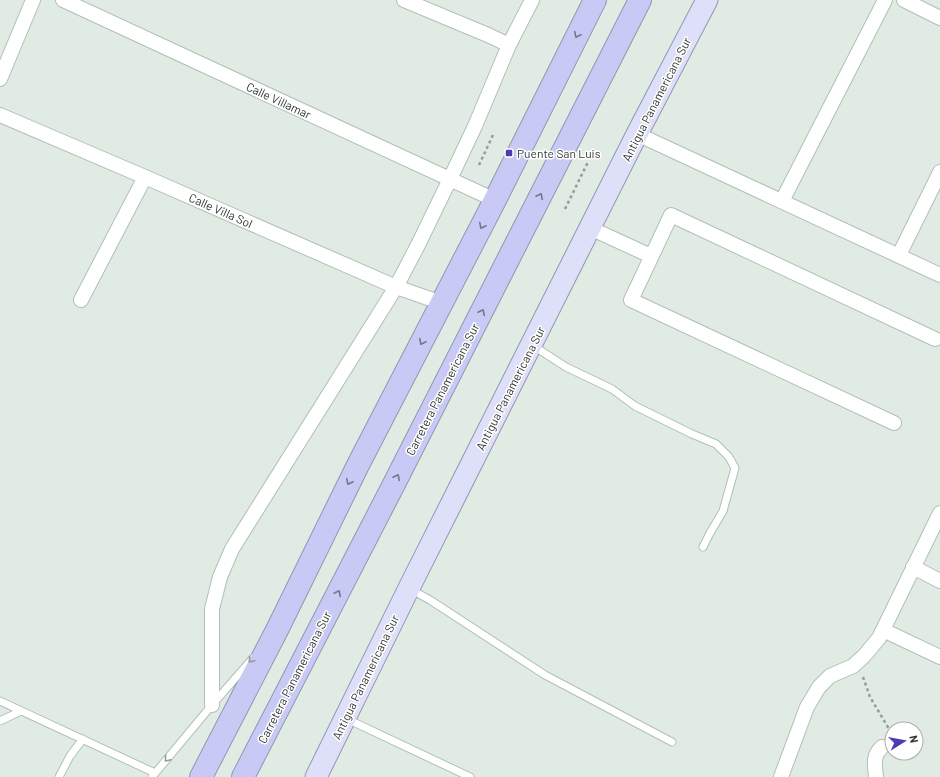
<svg xmlns="http://www.w3.org/2000/svg" width="940" height="777" font-family="Barlow,sans-serif">
	<rect width="100%" height="100%" fill="#e0ece3"/>
	<g fill="none" stroke-linecap="round" stroke-linejoin="round">
		<g stroke="#b2bfb6" stroke-width="9">
			<path id="lane" d="M532 345 566 367 612 389 635 406 692 434 716 444 729 457 735 468 723 511 710 533 703 547
				M410 589 430 600 545 675 672 742
				M0 701 155 773
				M347 719 470 777
				M0 721 21 711
				M59 777 70 756 83 739
				M152 777 212 705 253 658"/>
		</g>
		<g stroke="#b2bfb6" stroke-width="16">
			<path id="street" d="M63 0 495 200
				M404 0 488 35 509 45
				M904 0 940 18
				M0 79 33 0
				M0 115 145 177 396 287 442 303
				M637 134 940 275
				M782 201 885 0
				M590 228 651 256
				M899 255 940 172
				M81 300 145 177
				M894 423 631 300 671 215 935 339
				M913 567 940 581
				M883 630 940 657
				M212 705V609L220 577 232 549 396 287 418 245 450 179 475 126 509 45 532 0
				M781 777 807 707 819 687 830 676 853 666 864 656 879 638 940 513
				M876 777C875 765 872 756 882 747"/>
		</g>
		<g stroke="#9396b1" stroke-width="23">
			<path id="primary" d="M316 777 409 588 637 134 707 0"/>
		</g>
		<g stroke="#9396b1" stroke-width="24">
			<path id="highway" d="M201 777 277 630 358 465 495 200 595 0
				M243 777 394 484 640 0"/>
		</g>
		<path stroke="#949d97" stroke-width="2.5" stroke-dasharray="3 3" stroke-linecap="butt" d="M479 165 493 135
			M565 209 588 162
			M863 677 870 697 892 734"/>
		<use href="#lane" stroke="#fff" stroke-width="7"/>
		<use href="#street" stroke="#fff" stroke-width="14"/>
		<use href="#primary" stroke="#dedff9" stroke-width="21"/>
		<use href="#highway" stroke="#c8c9f5" stroke-width="22"/>
	</g>
	<defs><path id="oneway-chevron" d="M-2-3.5L2.5 0L-2 3.5" fill="none" stroke-width="1.6" stroke-linecap="round" stroke-linejoin="round"/></defs>
	<g stroke="#75788a">
		<use href="#oneway-chevron" transform="translate(577 35) rotate(117)"/>
		<use href="#oneway-chevron" transform="translate(540 196) rotate(-63)"/>
		<use href="#oneway-chevron" transform="translate(482 226) rotate(117)"/>
		<use href="#oneway-chevron" transform="translate(482 312) rotate(-63)"/>
		<use href="#oneway-chevron" transform="translate(422 342) rotate(117)"/>
		<use href="#oneway-chevron" transform="translate(397 477) rotate(-63)"/>
		<use href="#oneway-chevron" transform="translate(349 482) rotate(116)"/>
		<use href="#oneway-chevron" transform="translate(338 593) rotate(-63)"/>
	</g>
	<g stroke="#989a99">
		<use href="#oneway-chevron" transform="translate(251 660) rotate(131)"/>
		<use href="#oneway-chevron" transform="translate(167 759) rotate(130)"/>
	</g>
	<rect fill="#503bb3" stroke="#fff" stroke-width="1.5" x="505" y="149" width="8" height="8" rx="2"/>
	<g text-anchor="middle" dominant-baseline="central" stroke-width="3" stroke-linejoin="round" paint-order="stroke">
		<g font-size="12" fill="#313633" stroke="#fff">
			<text transform="translate(656 99) rotate(-63)">Antigua Panamericana Sur</text>
			<text transform="translate(279 100) rotate(25)">Calle Villamar</text>
			<text transform="translate(221 210) rotate(24)">Calle Villa Sol</text>
			<text transform="translate(510 388) rotate(-63)">Antigua Panamericana Sur</text>
			<text transform="translate(442 389) rotate(-63)">Carretera Panamericana Sur</text>
			<text transform="translate(294 677) rotate(-63)">Carretera Panamericana Sur</text>
			<text transform="translate(365 677) rotate(-64)">Antigua Panamericana Sur</text>
		</g>
		<g font-size="12" fill="#313633" stroke="#fff" text-anchor="start">
			<text x="517" y="153">Puente San Luis</text>
		</g>
	</g>
	<g transform="translate(904 741) rotate(79)"><circle r="19" fill="#ffffff" stroke="#adafad"/>
	<path d="M0-3L7 15L0 10L-7 15Z" fill="#503bb3"/>
	<text y="-6" font-size="11" font-weight="bold" text-anchor="middle" fill="#313633">N</text>
	</g>
</svg>
